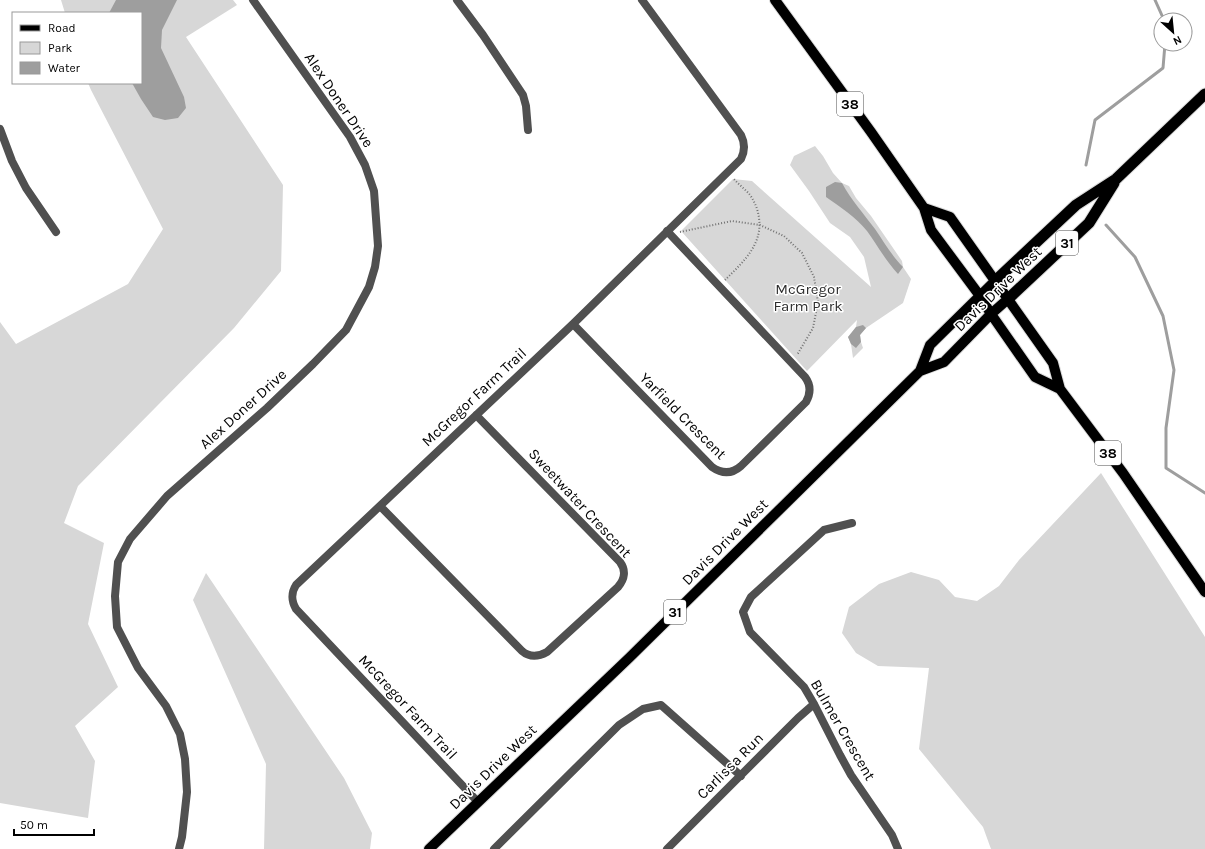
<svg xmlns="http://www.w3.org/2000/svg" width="1205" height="849" font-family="Karla,sans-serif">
	<rect width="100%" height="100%" fill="#fff"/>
	<path fill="#d7d7d7" d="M61 0H233L237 5 186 37 283 185 281 271 234 328 78 486 64 523 104 543 88 624 118 687 75 726 95 761 88 818 0 803V322L16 344 128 284 163 229 91 90 88 83H141V13H65Z
		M815 146 823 156 833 173 842 183 849 186 856 198 871 216 902 261 903 267 911 279 903 303 866 328 860 335 861 342 863 348 853 358 851 344 848 337 856 327 857 320 807 371 681 231 733 179 752 181 871 287 864 257 850 237 830 223 809 191 790 165 794 156Z
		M1101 473 1205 637V849H991L983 827 919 749 929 668 878 666 856 653 842 633 849 607 879 584 911 572 939 580 955 597 977 601 999 586 1019 560Z
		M206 573 344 778 372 833 370 849H264L266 764 193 600Z"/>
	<path fill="#9e9e9e" d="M116 0H177L162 30 161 48 184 97 186 108 178 118 165 120 153 117 141 99 132 83H141V13H109Z
		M835 182 842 183C851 200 864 214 875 229 884 242 892 256 903 267L898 274C886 261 877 245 867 231 856 217 840 207 826 197V187Z
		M863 325 866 328 860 335 861 342 856 348 851 344 848 337 856 327Z"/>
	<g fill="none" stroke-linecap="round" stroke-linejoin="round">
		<path stroke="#9e9e9e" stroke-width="3" d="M1155 0 1164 20
			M1086 165 1095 120 1163 68 1165 44
			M1106 225 1135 257 1163 316 1174 370 1166 428V468L1205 493"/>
		<g stroke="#dbdbdb" stroke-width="12">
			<path id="primary" d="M775 0 871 132 924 208 931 230 980 296 991 314 1035 377 1060 389
				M924 208 950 217 1053 363 1060 389 1123 473 1205 592
				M920 371 944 362 991 314 1008 299
				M429 849 629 658 920 371 930 345 995 281"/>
		</g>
		<g stroke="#dbdbdb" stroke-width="13">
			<path id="trunk" d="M995 281 1076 205 1116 179 1205 94
				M1008 299 1089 223 1114 183"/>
		</g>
		<path stroke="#727272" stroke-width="2" stroke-dasharray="1 2" stroke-linecap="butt" d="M680 232 732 221 760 225 784 236 802 253 814 277 818 302 813 328 797 355
			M725 280C742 263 763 245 759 218 758 210 755 202 750 195 745 189 738 184 733 178"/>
		<path stroke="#505050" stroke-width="8" d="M457 0 483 35 523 95 526 106 528 130
			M0 129 12 161 26 188 56 232
			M573 324 712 467C722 474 732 474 741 466L806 402C811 393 811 385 805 377L667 231
			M380 506 522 651C529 657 538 657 547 652L618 587C625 579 626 570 620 562L476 415
			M852 523 824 530 751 597 743 612 750 632 804 687 814 704 840 755 851 775 892 835 898 849
			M478 802 296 609C291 600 291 593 296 585L573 324 741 159C745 151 745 143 741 135L642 0
			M494 849 619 725 643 709 661 705 741 776
			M667 849 798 718 814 704"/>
		<path stroke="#505050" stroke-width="8" d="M179 849 182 837 187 792 185 759 180 734 166 706 138 668 117 627 115 596 118 562 130 539 167 496 267 408 313 364 346 330 369 287 375 267 378 246 374 191 365 165 350 137 253 0"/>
		<use href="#primary" stroke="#000" stroke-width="10"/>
		<use href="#trunk" stroke="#000" stroke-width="11"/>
	</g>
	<g text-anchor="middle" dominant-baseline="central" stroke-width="3" stroke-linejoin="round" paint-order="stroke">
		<g fill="#fff" stroke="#4c4c4c" stroke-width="1">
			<rect x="837" y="92" width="26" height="24" rx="3"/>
			<rect x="1056" y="231" width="22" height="24" rx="3"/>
			<rect x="1095" y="441" width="26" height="24" rx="3"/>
			<rect x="664" y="600" width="22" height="24" rx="3"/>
		</g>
		<g font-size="14" font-weight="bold" fill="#000">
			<text x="850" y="104">38</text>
			<text x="1067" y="243">31</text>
			<text x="1108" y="453">38</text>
			<text x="675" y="612">31</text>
		</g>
		<g font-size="15" fill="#000" stroke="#fff">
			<text transform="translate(339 100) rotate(56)">Alex Doner Drive</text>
			<text transform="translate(998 289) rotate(-44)">Davis Drive West</text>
			<text transform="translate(474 397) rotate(-43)">McGregor Farm Trail</text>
			<text transform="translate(243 409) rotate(-42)">Alex Doner Drive</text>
			<text transform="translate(683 416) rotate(45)">Yarfield Crescent</text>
			<text transform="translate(580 503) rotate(47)">Sweetwater Crescent</text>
			<text transform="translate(725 542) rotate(-45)">Davis Drive West</text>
			<text transform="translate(408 707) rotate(47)">McGregor Farm Trail</text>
			<text transform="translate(843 730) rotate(60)">Bulmer Crescent</text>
			<text transform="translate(730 766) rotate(-45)">Carlissa Run</text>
			<text transform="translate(493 767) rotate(-44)">Davis Drive West</text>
		</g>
		<g font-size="15" fill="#2e2e2e" stroke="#fff">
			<text x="808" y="289">McGregor<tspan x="808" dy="17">Farm Park</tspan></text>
		</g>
	</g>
	<rect x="12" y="12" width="130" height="72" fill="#ffffff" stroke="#999999"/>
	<rect x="20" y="25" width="20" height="6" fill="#000000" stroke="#999999"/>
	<text x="48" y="32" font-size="12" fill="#000000">Road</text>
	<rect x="20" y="42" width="20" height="12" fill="#d7d7d7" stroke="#999999"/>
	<text x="48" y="52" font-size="12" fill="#000000">Park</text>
	<rect x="20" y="62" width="20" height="12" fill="#9e9e9e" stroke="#999999"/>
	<text x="48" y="72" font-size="12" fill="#000000">Water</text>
	<g transform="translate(1173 32) rotate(153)"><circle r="19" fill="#ffffff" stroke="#999999"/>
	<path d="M0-3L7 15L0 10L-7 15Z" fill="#000000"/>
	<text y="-6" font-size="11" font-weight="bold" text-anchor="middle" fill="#000000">N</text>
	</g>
	<path d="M14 829v6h80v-6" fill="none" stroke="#000000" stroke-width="2"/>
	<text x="20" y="829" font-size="12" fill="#000000" stroke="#ffffff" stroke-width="3" paint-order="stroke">50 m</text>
</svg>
